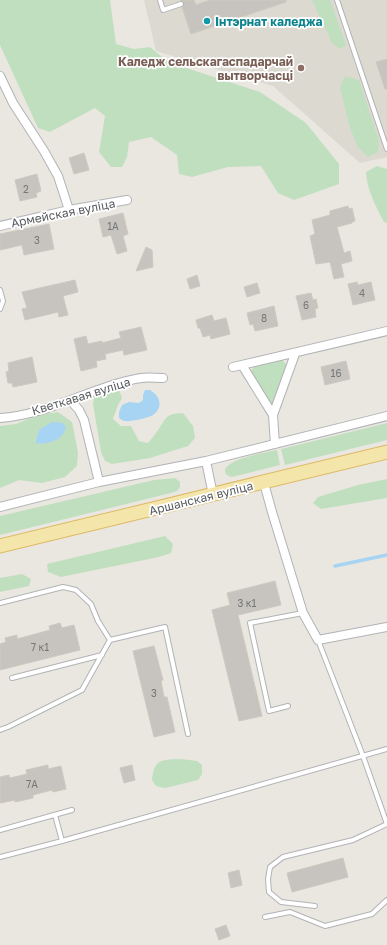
<svg xmlns="http://www.w3.org/2000/svg" width="387" height="945" font-family="'Golos Text',sans-serif">
	<rect width="100%" height="100%" fill="#eae7e0"/>
	<path fill="#dcd9d1" d="M144 0H387V157L360 163 273 86 156 51Z"/>
	<path fill="#c0dfbf" fill-rule="evenodd" d="M0 0H110L116 44 134 49 150 47 168 62 260 92 306 123 339 164V184L294 200 278 193 261 166 228 167 192 177 179 174 177 155 151 137 129 142 127 157 122 167H111L99 152 105 116 95 108 50 132 38 128 0 45Z
		M312 0H330L346 45 340 49 332 43Z
		M345 76 359 80 379 141 378 152 368 157 358 147 350 128 340 88Z
		M377 166 387 169V223L384 222C376 207 367 190 366 172Z
		M282 360 287 365 272 406 251 372 254 365Z
		M119 389 122 398 118 405 113 419 121 426H131L139 441 148 443C151 439 155 435 158 430 167 417 165 414 183 413L193 426 195 438 188 446 150 458 112 464 105 461 101 452 93 404 94 398 106 392Z
		M58 412 72 422 78 452 77 466 65 477 42 483 19 480 0 488V426L16 424 38 415ZM57 423H63L35 443 39 430Z
		M387 423V440L285 465 281 449Z
		M277 450 280 465 232 477C228 476 226 475 225 472 223 459 268 452 277 450Z
		M175 478 180 482V487L177 491 171 493 0 535V516L154 480Z
		M387 479V498L321 509 313 503 318 497 358 485Z
		M165 536 173 544 171 553 159 557 61 577 48 572 47 564Z
		M22 574 31 579 29 586 0 592V578Z
		M181 759 197 761 202 765V774L198 780 165 788 156 786 152 780C154 758 162 760 181 759Z"/>
	<path fill="#a7d4f3" d="M145 390H150C160 396 164 407 153 415 149 418 129 422 125 421 123 421 121 419 119 418V412L122 405 129 402 139 403 143 400V395Z
		M52 422 63 423 66 427C63 441 47 445 35 443L39 430Z"/>
	<g fill="none" stroke-linecap="round" stroke-linejoin="round">
		<path stroke="#a7d4f3" stroke-width="3.5" d="M335 566 387 555"/>
	</g>
	<path fill="#c7c4bf" stroke="#cdc9bf" d="M180 0H194L196 5 210 0H286V2L191 34 182 7 184 5V3Z
		M387 59V89H385L376 62Z
		M84 153 89 170 74 174 69 158Z
		M37 174 41 191 36 193 37 197 20 201 15 180Z
		M348 206 349 209 352 208 355 221 352 222V223L337 227 344 253 350 251 352 261 341 264 344 277 334 279 330 262 316 264 310 236 315 234 312 220 330 215V211Z
		M123 213 128 234 123 236 127 251 117 254 111 235 103 237 99 219Z
		M49 224 54 249 24 255 22 245 0 250V234Z
		M146 247 152 250 153 267 136 271Z
		M197 275 200 286 190 289 187 279Z
		M75 280 78 292 63 296 68 315 59 317 58 312 25 320 22 309 27 308 22 292Z
		M357 282 358 285 371 282 375 300 353 305 348 284Z
		M257 283 260 293 247 297 244 287Z
		M311 293 313 300 316 299 318 308 315 309 316 317 302 320 296 296Z
		M274 306 278 326 255 331 253 324 250 325 247 313Z
		M212 315 214 321 226 318 230 334 211 339 210 335 203 337 200 328H198L196 320Z
		M141 327 147 350 124 355 123 350 105 354 106 359 96 361 97 367 81 371 74 339 86 336 88 344 102 341V343L121 338 119 332Z
		M32 357 37 382 13 387 12 383H8L6 372 9 371 8 363Z
		M346 361 350 379 325 385 321 367Z
		M275 581 281 605 238 615 262 716 239 721 212 610 230 605 227 593Z
		M60 623 62 628 74 625 80 650 0 670V644L6 642 5 638 17 635V639L50 630 49 626Z
		M154 646 163 680 161 681 164 697H167L175 732 154 737 133 651Z
		M48 765V769L61 766 66 789 53 792 52 790 33 795V798L15 802V800L0 803V777L9 775 10 778 27 774 26 770Z
		M132 765 135 780 124 783 120 768Z
		M343 858 348 877 292 892 287 873Z
		M239 870 242 885 231 888 228 873Z
		M226 925 230 936 219 940 215 929Z"/>
	<g fill="none" stroke-linecap="round" stroke-linejoin="round">
		<g stroke="#b1b3b6" stroke-width="6">
			<path id="service" d="M160 0 163 10 181 4
				M337 0 387 149
				M0 290 3 301 0 309
				M0 603 63 587 76 590 91 604 98 621 110 640
				M12 678 102 655
				M288 706 269 711 250 623 303 613
				M0 730 8 727 82 690 110 640 165 627 188 734
				M55 815 62 841
				M0 830 72 810
				M0 857 62 841 387 749
				M315 906 281 902 269 892 268 879 270 867 283 857 353 840 387 824 363 756 318 640
				M265 917 290 912 325 926 372 914 387 900"/>
		</g>
		<g stroke="#b1b3b6" stroke-width="10">
			<path id="minor" d="M0 76 13 103 44 151 58 176 69 210
				M0 226 69 210 127 200
				M242 365 273 415 275 444
				M233 367 387 331
				M71 401 79 410 84 420 99 482
				M273 415 295 354
				M0 418C49 415 93 386 141 378 148 377 156 378 163 378
				M206 461 213 495
				M264 483 272 512 303 613 318 640 387 627
				M0 507 99 482 206 461 387 416"/>
		</g>
		<g stroke="#deb965" stroke-width="15">
			<path id="primary" d="M0 546 387 452"/>
		</g>
		<use href="#service" stroke="#fff" stroke-width="4"/>
		<use href="#minor" stroke="#fff" stroke-width="8"/>
		<use href="#primary" stroke="#f4e6ab" stroke-width="13"/>
	</g>
	<circle fill="#0f9aa8" stroke="#fff" stroke-width="1.5" cx="207" cy="21" r="4"/>
	<circle fill="#8d6e63" stroke="#fff" stroke-width="1.5" cx="301" cy="68" r="4"/>
	<g text-anchor="middle" dominant-baseline="central" stroke-width="3.5" stroke-linejoin="round" paint-order="stroke">
		<g font-size="10" fill="#747677">
			<text x="26" y="189">2</text>
			<text x="113" y="226">1А</text>
			<text x="37" y="240">3</text>
			<text x="362" y="293">4</text>
			<text x="306" y="305">6</text>
			<text x="264" y="318">8</text>
			<text x="336" y="373">16</text>
			<text x="247" y="603">3 к1</text>
			<text x="40" y="647">7 к1</text>
			<text x="154" y="693">3</text>
			<text x="32" y="784">7А</text>
		</g>
		<g font-size="12" font-weight="bold" fill="#0d838f" stroke="#fff" text-anchor="start">
			<text x="215" y="21">Інтэрнат каледжа</text>
		</g>
		<g font-size="12" font-weight="bold" fill="#785e54" stroke="#fff" text-anchor="end">
			<text x="293" y="61">Каледж сельскагаспадарчай<tspan x="293" dy="14">вытворчасці</tspan></text>
		</g>
		<g font-size="12" fill="#595c5f" stroke="#fff">
			<text transform="translate(63 213) rotate(-11)">Армейская вуліца</text>
			<text transform="translate(81 396) rotate(-17)">Кветкавая вуліца</text>
			<text transform="translate(201 498) rotate(-14)">Аршанская вуліца</text>
		</g>
	</g>
</svg>
